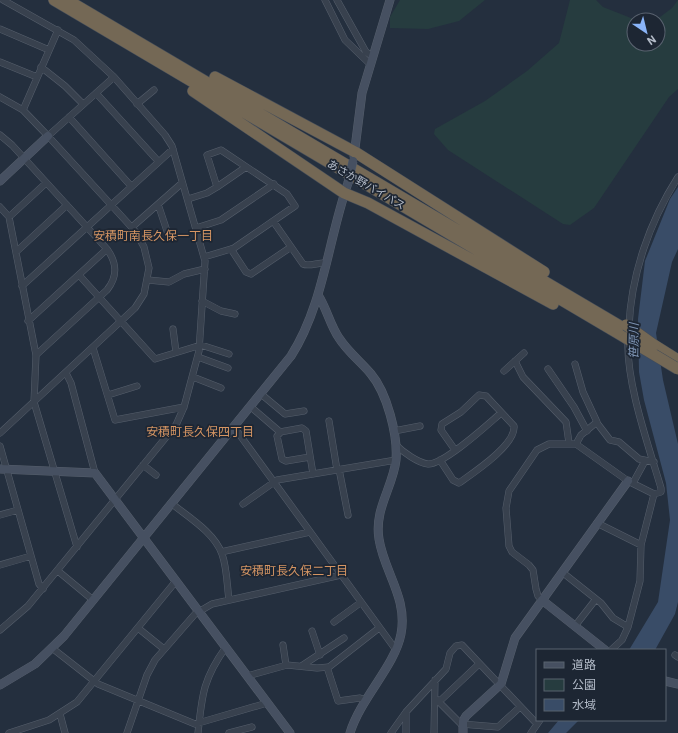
<svg xmlns="http://www.w3.org/2000/svg" width="678" height="733" font-family="Roboto,'Noto Sans JP',sans-serif">
	<rect width="100%" height="100%" fill="#242f3e"/>
	<path fill="#263c3f" d="M400 0H485L459 21 428 29 390 28V17Z
		M570 0H596L603 7 636 20H634V44H658V20H656L672 8 678 0V89L669 97 594 208 570 225 563 224 448 150 434 134 435 129 485 101 527 71 559 43Z"/>
	<path fill="#394c67" d="M678 187V249L672 262 656 333 663 380 678 444V602L675 614 655 650H629L658 602 670 520 666 483 644 400 639 372 638 319 645 261 670 199Z
		M559 720H579L566 733H548Z"/>
	<g fill="none" stroke-linecap="round" stroke-linejoin="round">
		<g stroke="#565f6c" stroke-width="7">
			<path id="street" d="M325 0 345 40 370 64
				M337 0 366 52 372 56
				M0 29 49 50
				M0 62 37 77
				M41 67 65 86 83 104
				M96 93 158 161
				M0 97 23 110 48 136 136 232 144 247 149 268 144 294 135 308 0 433
				M137 104 154 90
				M23 110 58 30
				M69 117 131 186
				M0 135 12 145 107 249C117 263 118 276 107 290L36 355
				M48 136 114 77
				M217 187 246 167
				M188 199 207 193 217 187 207 155 221 150 287 194 295 206 234 248 204 257
				M158 204 169 237
				M0 207 9 217 36 355 34 402 77 547
				M9 217 46 183
				M273 221 303 264C309 267 319 262 327 263
				M132 227 182 183
				M196 228 221 220 274 184
				M231 249 246 272 251 274 291 247
				M16 252 67 205
				M79 275 155 359 201 345 229 354
				M148 280 169 282 184 274 205 269
				M22 286 173 149
				M202 301 221 311 235 314
				M28 321 107 249
				M629 327C631 274 650 221 678 177
				M173 329 176 352
				M93 348 115 420 184 407
				M198 357 228 368
				M515 361 523 377 566 422 569 443
				M575 364 583 392 597 422 581 435 576 444
				M548 369 574 407 587 431
				M504 371 524 353
				M66 373 71 383 95 473
				M193 377 221 388
				M261 394 285 414 304 411
				M108 395 137 386
				M251 407 280 432 302 428 306 431 313 474
				M329 421 337 470
				M597 423 610 440 619 442 639 459 654 462
				M234 427 396 650
				M394 431 420 426
				M281 432 277 436 282 459 286 461 310 457
				M396 445C403 452 418 463 428 464 444 465 488 424 501 413
				M0 446 39 584 43 589
				M440 460 453 480 459 483C473 473 516 445 514 426L486 396 479 395 461 412 442 424 441 430 455 450
				M143 465 156 475
				M339 469 348 515
				M633 483 645 461
				M171 503C188 517 214 532 222 554 227 568 227 585 229 600
				M243 504 277 480 396 460
				M0 515 18 510
				M597 523 641 545
				M221 552 310 532
				M0 565 31 556
				M58 571 93 600
				M562 572 601 603 613 618 628 627
				M542 600 538 596 536 589 533 570 529 565 512 552 509 546 506 508 509 491 537 450 549 444H576L628 481 654 494 661 492V488C648 444 626 383 628 339
				M334 622 360 603
				M575 626 596 599
				M138 628 164 649
				M0 630 28 606 176 425 184 407 199 351 205 261 172 146 165 135 114 77 74 40 3 0
				M312 631 320 655
				M283 645 286 665
				M52 648 98 684 195 724 267 703
				M611 650 622 640 628 627 640 581 641 545 654 494
				M675 655 678 657
				M303 665 344 638
				M327 667 338 701 360 698 366 700
				M247 676 287 665 317 668 329 667 379 628
				M436 701 442 699 479 664
				M438 701 461 724 498 727 520 707
				M406 712V733
				M60 714 65 733
				M9 733 49 720 77 702 176 581
				M127 733 147 675 155 660 195 614 212 604 341 575
				M198 733C202 695 203 679 226 647
				M229 733 252 727
				M391 733 406 712 446 669 450 653 456 646 462 645 537 724
				M434 733 435 680
				M531 733 540 720"/>
		</g>
		<g stroke="#565f6c" stroke-width="9">
			<path id="secondary" d="M354 156 362 93 390 0
				M0 181 48 136
				M318 295C327 309 330 325 339 338 348 352 361 362 371 374 387 393 398 435 396 460 393 487 374 509 379 539 384 572 408 598 401 634 395 666 360 699 350 733
				M0 469 95 473 290 733
				M542 600 605 650
				M665 681 678 684
				M0 685 35 664 64 636 291 356C324 304 328 240 348 183
				M463 733V721L466 716 501 684 515 638 628 481"/>
		</g>
		<g stroke="#434c59" stroke-width="12">
			<path id="highway" d="M54 0 626 338
				M69 1 625 329
				M215 77 355 152 544 272
				M193 91 344 193 368 203 553 304
				M654 345 678 360"/>
		</g>
		<use href="#street" stroke="#38414e" stroke-width="6"/>
		<use href="#secondary" stroke="#465061" stroke-width="8"/>
		<use href="#highway" stroke="#746855" stroke-width="11"/>
		<g stroke="#565f6c" stroke-width="9" stroke-linecap="butt">
			<path id="secondary-bridge" d="M348 183 353 161"/>
		</g>
		<g stroke="#434c59" stroke-width="12" stroke-linecap="butt">
			<path id="highway-bridge" d="M626 325 654 345
				M626 338 678 369"/>
		</g>
		<use href="#secondary-bridge" stroke="#465061" stroke-width="8"/>
		<use href="#highway-bridge" stroke="#746855" stroke-width="11"/>
	</g>
	<g text-anchor="middle" dominant-baseline="central" stroke-width="3.5" stroke-linejoin="round" paint-order="stroke">
		<g font-size="11" fill="#b4bcc9" stroke="#1d2633">
			<text transform="translate(366 185) rotate(30)">あさか野バイパス</text>
		</g>
		<g font-size="12" fill="#d59563" stroke="#1d2633">
			<text x="153" y="236">安積町南長久保一丁目</text>
			<text x="200" y="432">安積町長久保四丁目</text>
			<text x="294" y="571">安積町長久保二丁目</text>
		</g>
		<g font-size="12" font-style="italic" fill="#7c92b1" stroke="#1d2633">
			<text transform="translate(634 341) rotate(-89)">笹原川</text>
		</g>
	</g>
	<rect x="536" y="649" width="130" height="72" fill="#1d2633" stroke="#59626f"/>
	<rect x="544" y="662" width="20" height="6" fill="#465061" stroke="#59626f"/>
	<text x="572" y="669" font-size="12" fill="#b4bcc9">道路</text>
	<rect x="544" y="679" width="20" height="12" fill="#263c3f" stroke="#59626f"/>
	<text x="572" y="689" font-size="12" fill="#b4bcc9">公園</text>
	<rect x="544" y="699" width="20" height="12" fill="#394c67" stroke="#59626f"/>
	<text x="572" y="709" font-size="12" fill="#b4bcc9">水域</text>
	<g transform="translate(646 32) rotate(145)"><circle r="19" fill="#1d2633" stroke="#59626f"/>
	<path d="M0-3L7 15L0 10L-7 15Z" fill="#8ab4f8"/>
	<text y="-6" font-size="11" font-weight="bold" text-anchor="middle" fill="#b4bcc9">N</text>
	</g>
</svg>
